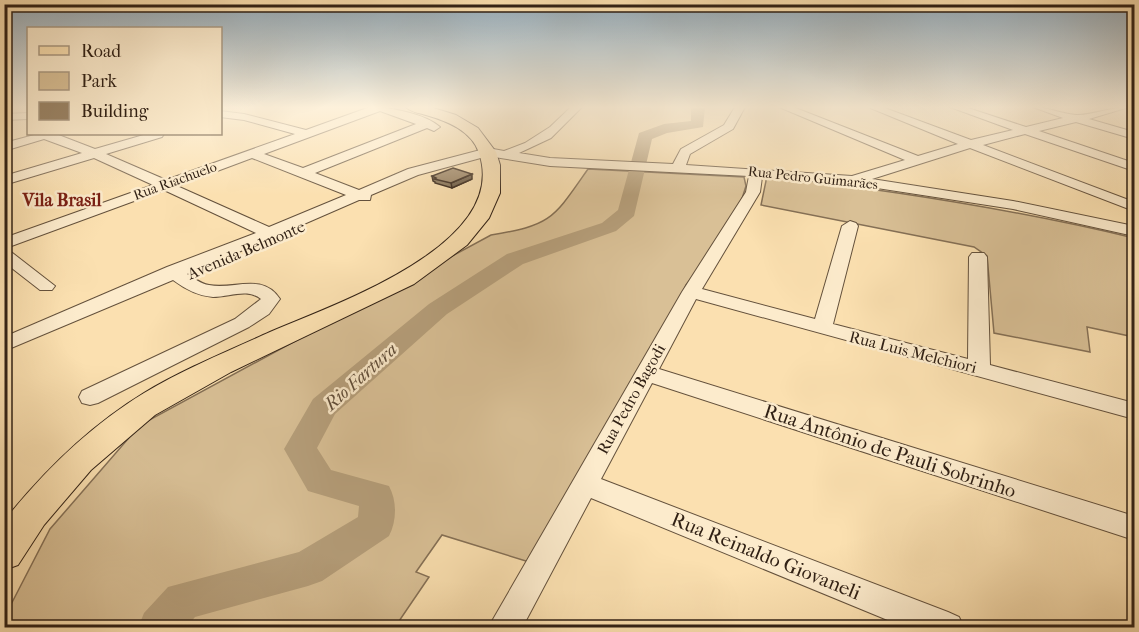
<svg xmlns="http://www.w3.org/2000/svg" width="1139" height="632" font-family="'IM FELL French Canon',serif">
	<rect width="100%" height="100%" fill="#fbe0b0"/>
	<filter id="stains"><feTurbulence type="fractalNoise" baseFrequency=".00333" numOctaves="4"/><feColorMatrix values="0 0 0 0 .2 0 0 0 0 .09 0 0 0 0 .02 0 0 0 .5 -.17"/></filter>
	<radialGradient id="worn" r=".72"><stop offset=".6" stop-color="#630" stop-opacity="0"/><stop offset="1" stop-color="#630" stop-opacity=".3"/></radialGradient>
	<path fill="#d9c096" stroke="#857056" stroke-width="1.5" d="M588 169 744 177 746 186 734 224 686 285 638 388 539 565 442 535 416 572 429 577 395 627 7 628 5 616 50 529 140 425 491 235C552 225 553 219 588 169Z
		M767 176C891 190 1013 209 1134 238V337L1087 327 1090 352 994 333 987 256 974 247 761 205Z"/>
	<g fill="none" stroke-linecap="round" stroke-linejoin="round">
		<path fill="#b69f7b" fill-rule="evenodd" d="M691 107H705L703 127 667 133 652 139 634 216 616 231 523 264 447 314 335 414 317 448 331 470 389 486C397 501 397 520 389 536L322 581 308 586 195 617 186 628H138L144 613 168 587 299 552 358 517 359 506 308 491 284 449 313 399 429 304 507 254 602 223 618 210 639 133 664 124 691 121Z"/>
		<g stroke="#64513c" stroke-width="2">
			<path id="minor" d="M370 107C390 107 426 114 440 127L434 131 427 128 315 173 359 190 408 169 488 148 504 151 525 143 550 127 571 107H582L551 138 519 153 550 158 673 164 681 149 724 125 735 107H745L733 129 690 154 686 165 852 176 905 160 779 107H793L918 156 958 144 868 107H882L971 140 1013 130 950 107H965L1026 127 1063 118 1033 107C1048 107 1061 114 1076 115 1089 116 1112 107 1129 107L1089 119 1134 132V139L1076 122 1039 131 1134 163V171L1025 134 983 145 1134 202V211L970 148 872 179 1013 201 1134 226V236L1013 209 851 184 762 177 760 192 702 289 815 319 842 226 850 221 856 223 858 226 833 324 968 359 969 257 972 253H984L987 257 990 365 1134 403V419L696 299 659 369 1134 516V540L652 383 601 479 948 612 959 617 964 628H907L591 498 522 628H488L682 292 746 192 749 176 550 166 488 156 418 175 371 195 370 200H359L281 234 280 238 269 239 187 274C194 278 201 284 209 285 234 290 262 272 280 299L269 314 249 327 98 403 90 405 82 403 79 397 82 391 235 319 261 299C247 288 230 297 213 297 198 296 185 289 173 280L4 351V337L167 267 256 233 164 190 6 248 55 286 52 290H40L4 262V238L153 185 94 158 4 185V176L82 153 44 139 4 151V143L38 134H56L95 149 147 134H164L162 137 106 154 166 180 295 134 244 120 220 117V111L244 114 306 130ZM380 111 416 124 303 168 264 154ZM252 158 346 195 269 227 177 186Z
				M28 113V119L4 120V114Z"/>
		</g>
		<g stroke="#312115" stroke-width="2">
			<path id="major" d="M406 107H430L456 115 478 128 496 152 500 165V193L489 218 467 245 414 284 231 372 155 415 91 470 44 525 18 565 4 570V521C44 471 90 426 144 393 184 369 228 351 270 332 332 305 511 245 479 153 472 131 447 121 426 115 419 113 411 112 406 107Z"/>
		</g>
		<use href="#minor" fill="#fcebcc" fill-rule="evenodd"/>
		<use href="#major" fill="#fbe0b0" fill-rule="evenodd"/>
	</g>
	<path fill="#847258" stroke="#312115" stroke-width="1.5" d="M432 176 472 179 452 188 435 183V182L433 181Z"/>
	<path fill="#6c5c47" stroke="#312115" stroke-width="1.5" d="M472 174V179L452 188 451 183Z"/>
	<path fill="#9a8466" stroke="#312115" stroke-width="1.5" d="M453 168 472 174 451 183 434 179 436 178 432 176Z"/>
	<linearGradient id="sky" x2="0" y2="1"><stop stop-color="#94acbc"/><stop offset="0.55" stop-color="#fdf1db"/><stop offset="1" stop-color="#fdf1db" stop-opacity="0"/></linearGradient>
	<rect width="1139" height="195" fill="url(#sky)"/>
	<g text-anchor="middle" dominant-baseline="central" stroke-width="5" stroke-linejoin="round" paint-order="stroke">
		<g font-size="14" fill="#312115" stroke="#fcebcc">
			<text transform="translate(813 178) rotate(6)">Rua Pedro Guimarães</text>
			<text transform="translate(175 181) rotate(-20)">Rua Riachuelo</text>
		</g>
		<g font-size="16" fill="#312115" stroke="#fcebcc">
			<text transform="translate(246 250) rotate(-23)">Avenida Belmonte</text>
			<text transform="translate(913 352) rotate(14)">Rua Luis Melchiori</text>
			<text transform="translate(631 399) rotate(-61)">Rua Pedro Bagodi</text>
		</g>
		<g font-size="18" font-weight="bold" fill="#7a1f14" stroke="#fcebcc">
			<text x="62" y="200">Vila Brasil</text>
		</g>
		<g font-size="18" font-style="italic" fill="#604d39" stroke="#fcebcc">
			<text transform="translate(361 377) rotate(-42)">Rio Fartura</text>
		</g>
		<g font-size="20" fill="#312115" stroke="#fcebcc">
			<text transform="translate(890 451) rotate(18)">Rua Antônio de Pauli Sobrinho</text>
			<text transform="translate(766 556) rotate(22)">Rua Reinaldo Giovaneli</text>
		</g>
	</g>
	<rect width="1139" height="632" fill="none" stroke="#fbe0b0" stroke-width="24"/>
	<rect x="6" y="6" width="1127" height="620" fill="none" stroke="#312115" stroke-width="3"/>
	<rect x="12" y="12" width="1115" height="608" fill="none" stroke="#312115" stroke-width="1.5"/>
	<rect x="27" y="27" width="195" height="108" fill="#fcebcc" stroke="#ab9a83" stroke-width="1.5"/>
	<rect x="39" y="46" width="30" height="9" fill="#fbe0b0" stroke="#ab9a83" stroke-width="1.5"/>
	<text x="81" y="57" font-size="18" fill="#312115">Road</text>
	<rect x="39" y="72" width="30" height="18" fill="#d9c096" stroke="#ab9a83" stroke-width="1.5"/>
	<text x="81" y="87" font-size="18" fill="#312115">Park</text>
	<rect x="39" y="102" width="30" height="18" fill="#9a8466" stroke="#ab9a83" stroke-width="1.5"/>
	<text x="81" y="117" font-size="18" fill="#312115">Building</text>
	<rect width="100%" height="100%" filter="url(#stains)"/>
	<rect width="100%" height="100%" fill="url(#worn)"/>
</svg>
